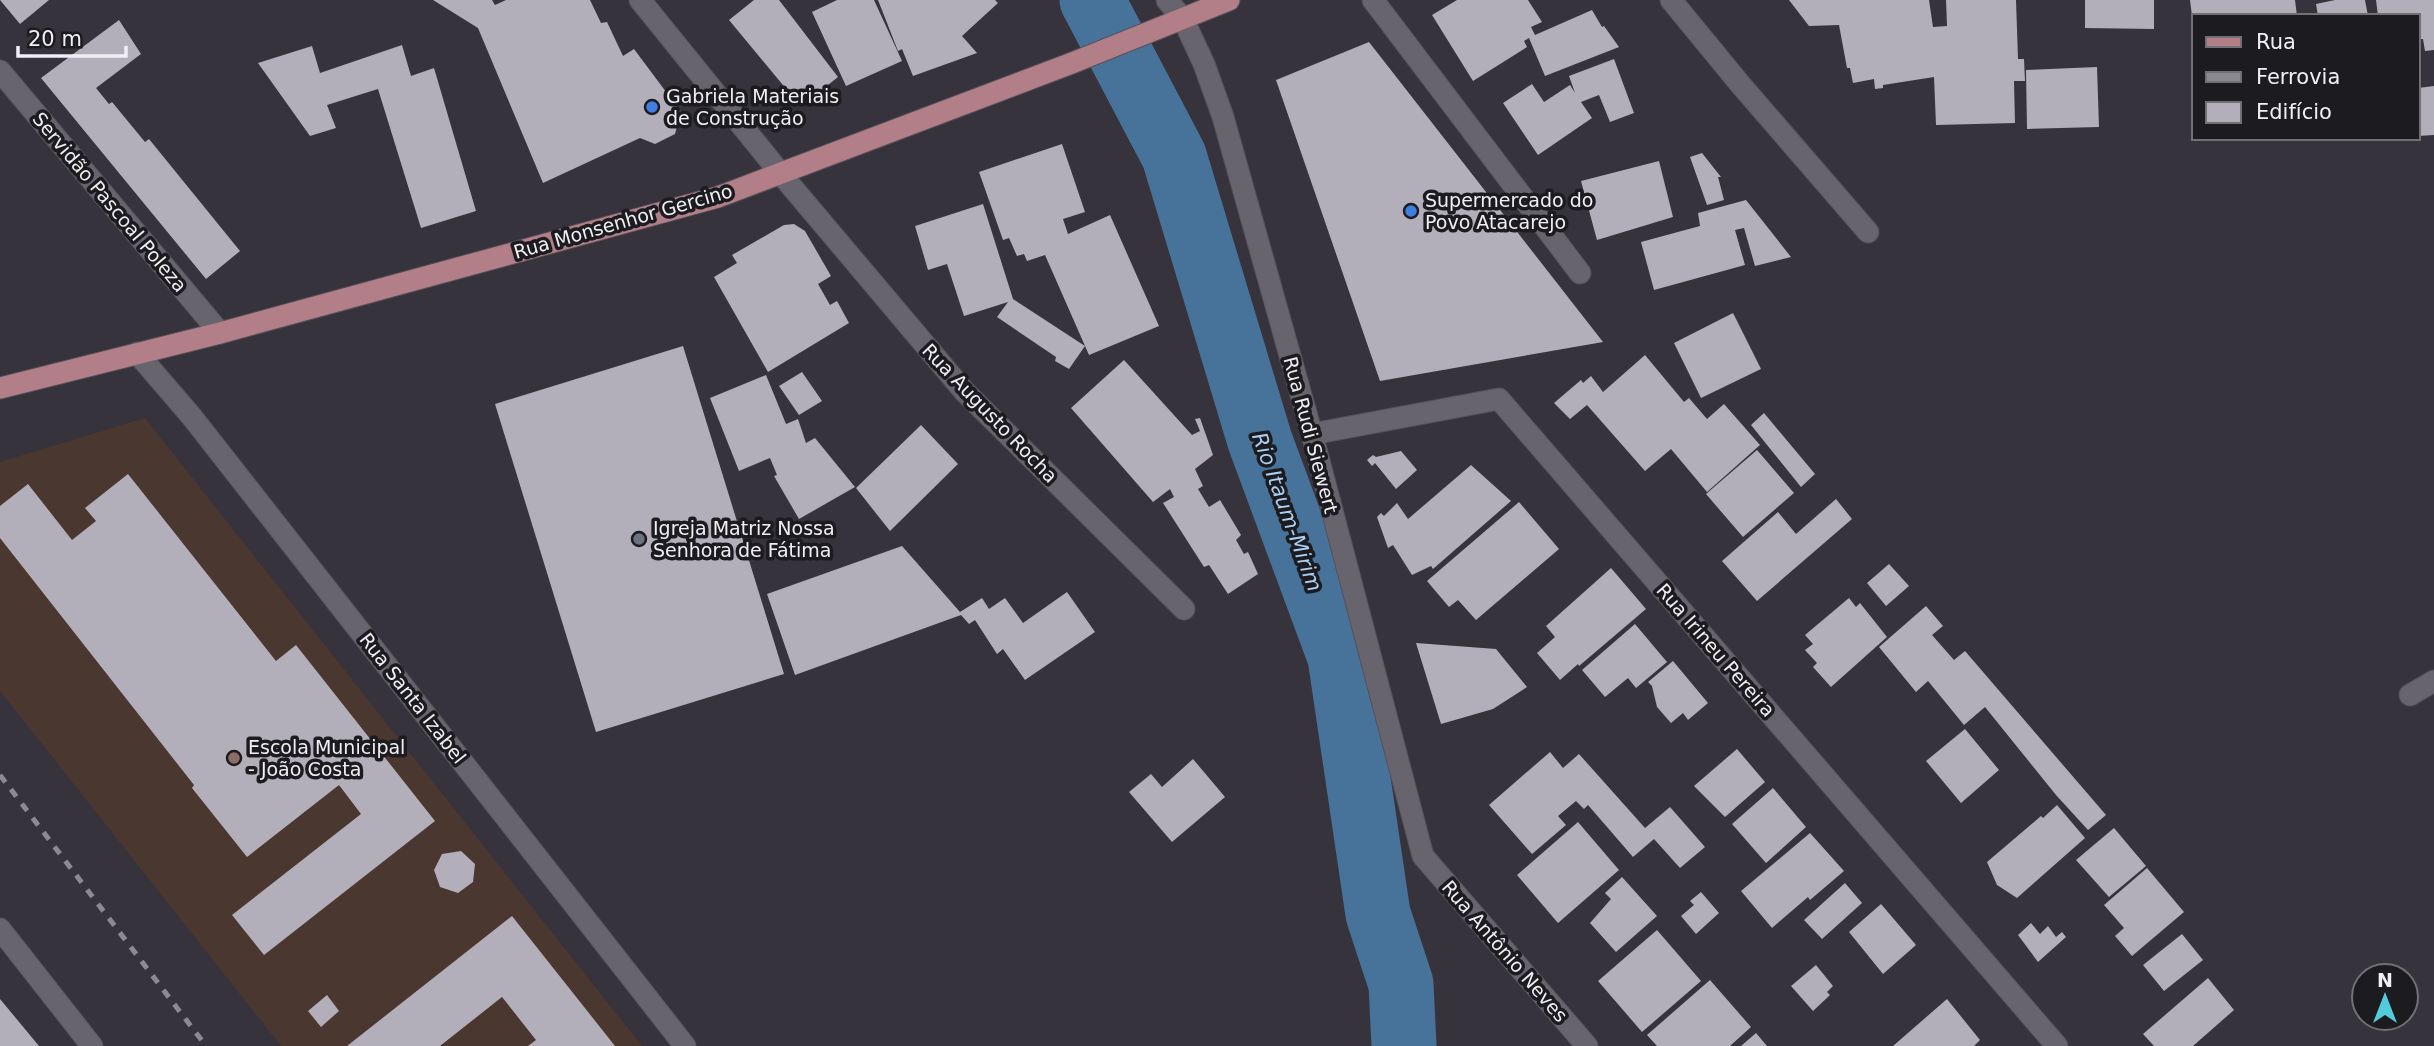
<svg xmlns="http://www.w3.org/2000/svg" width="2434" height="1046" font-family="'DejaVu Sans',sans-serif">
	<rect width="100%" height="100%" fill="#36333c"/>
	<path fill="#4a372f" d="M145 418 642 1046H281L0 691V462Z"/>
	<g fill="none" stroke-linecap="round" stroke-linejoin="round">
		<path stroke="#47739b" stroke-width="65" d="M1092 0 1174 156 1260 441 1340 657 1378 914 1401 984 1404 1046"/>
	</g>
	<path fill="#b3afba" d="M0 0H49L20 24Z
		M433 0H492L495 5 506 0H590L601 23 607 22 623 56 634 49 681 112 675 134 655 144 640 138 543 183 478 28Z
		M754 0H779L838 77 813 97 792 96 729 20Z
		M837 0H874L902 61 846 86 812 12Z
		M878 0H995L998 3 962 36 977 53 913 76 902 49 898 51Z
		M1457 0H1528L1542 22 1531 27 1535 35 1592 10 1602 27 1604 26 1619 47 1545 76 1529 38 1524 41 1527 47 1473 81 1432 15Z
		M1789 0H1929L1933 27 1947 26 1946 0H2016L2018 59H2024L2025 81H2014L2015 123 1936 125 1934 77 1883 85V88L1875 89 1874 79 1853 83 1850 68H1847L1839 25 1809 26Z
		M2085 0H2154V29L2085 28Z
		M2190 0H2295L2297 16H2192Z
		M2335 0H2365L2368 16H2318L2316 4Z
		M2376 0H2434V50L2425 51 2423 39H2418V16H2378Z
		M119 20 141 54 96 88 109 104 112 102 145 142 149 139 240 251 206 279 41 78Z
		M1369 42 1603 342 1380 381 1276 80Z
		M402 45 411 76 434 68 476 211 421 228 378 89 327 105 336 128 310 136 258 63 312 46 320 73Z
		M1614 59 1634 113 1610 122 1599 95 1581 102 1592 118 1538 155 1503 103 1532 84 1544 102 1570 85 1575 93 1569 76Z
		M2097 67 2099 127 2027 129 2026 70Z
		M2434 86V135L2418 136V88Z
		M1062 144 1085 212 1063 219 1068 234 1110 215 1159 326 1089 355 1045 255 1027 261 1024 254 1017 256 1009 238 1003 240 979 172Z
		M1702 153 1721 177H1718L1724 200 1707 205 1690 157Z
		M1659 161 1673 217 1597 240 1581 181Z
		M1746 200 1791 257 1755 266 1744 228 1735 230 1745 265 1654 290 1641 242 1700 226 1698 213Z
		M983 204 1013 299 1085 346 1069 369 1055 361 1056 357 997 317 1008 302 964 316 947 264 928 270 915 226Z
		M794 224 805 231 831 276 818 284 830 305 837 301 849 323 768 372 714 277 737 263 732 255 784 225Z
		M1733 313 1761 369 1701 398 1674 343Z
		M683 346 784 674 596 732 495 404Z
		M1645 355 1684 402 1689 398 1707 419 1724 404 1760 445 1707 492 1671 449 1645 471 1587 405 1570 419 1554 403 1581 380 1583 383 1591 376 1603 392Z
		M1124 360 1192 435 1200 431 1195 419 1200 418 1213 455 1195 469 1203 486 1198 489 1209 507 1220 500 1241 535 1236 540 1244 554 1248 552 1258 574 1228 594 1209 565 1204 567 1163 503 1174 497 1170 489 1153 502 1071 408Z
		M802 372 822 401 799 415 779 386Z
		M766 375 786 424 798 419 806 443 815 438 855 487 799 519 774 476 777 475 770 458 739 471 710 398Z
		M1764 413 1815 474 1801 487 1751 425Z
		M921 425 958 464 890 531 856 488Z
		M1757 450 1794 493 1743 537 1706 494Z
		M1401 451 1417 470 1396 489 1375 463 1372 466 1367 460 1373 455 1376 457Z
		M1471 465 1511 501 1433 569 1431 566 1412 575 1393 545 1388 548 1377 517 1381 513 1384 516 1397 503 1408 519Z
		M128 474 276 661 296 645 435 821 264 955 232 915 361 814 339 785 247 857 192 788 194 785 0 538V506L28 484 72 540 96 521 85 508Z
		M1836 499 1852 519 1757 601 1722 561 1778 512 1796 534Z
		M1519 502 1559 549 1476 620 1458 600 1449 607 1427 581Z
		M902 546 960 612 982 598 989 609 1005 598 1023 623 1067 592 1095 632 1025 680 1003 649 997 654 975 620 969 624 961 615 795 675 767 594Z
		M1889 564 1909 586 1886 606 1867 583Z
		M1611 568 1646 609 1579 666 1578 664 1560 680 1537 653 1555 637 1546 626Z
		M1849 598 1856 607 1860 603 1887 637 1831 687 1813 667 1817 663 1805 650 1813 644 1805 635Z
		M1926 606 1943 626 1932 635 1954 660 1965 651 2106 815 2088 830 2056 795 1985 707 1964 725 1928 681 1916 692 1879 647Z
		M1635 624 1667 662 1636 688 1628 678 1605 697 1582 670Z
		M1416 643 1496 649 1527 687 1493 709 1441 724Z
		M1673 661 1708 703 1688 720 1683 713 1671 723 1657 707 1652 686 1648 682Z
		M1965 729 1999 770 1961 803 1926 761Z
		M1737 749 1765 782 1725 817 1694 786Z
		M1550 752 1563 768 1579 754 1645 828 1670 807 1705 847 1680 868 1654 839 1633 857 1588 805 1584 809 1576 801 1558 816 1566 825 1532 854 1489 805Z
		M1193 759 1225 797 1172 842 1129 792 1151 774 1162 787Z
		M1773 788 1806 827 1766 863 1732 824Z
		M2057 805 2085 838 2017 898 1997 885 1987 862 2041 816 2043 818Z
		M1578 822 1619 870 1558 923 1517 875Z
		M2114 828 2146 866 2109 897 2076 860Z
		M1810 833 1844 871 1810 900 1808 897 1772 928 1741 891Z
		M461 851 475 864 473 882 458 893 440 887 434 870 442 854Z
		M2147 868 2184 912 2132 956 2115 936 2124 928 2104 905Z
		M1622 877 1657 916 1616 952 1590 923 1611 899 1605 893Z
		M1845 883 1862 903 1822 939 1804 920Z
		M1701 892 1719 913 1696 934 1681 916 1694 905 1690 901Z
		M1881 904 1916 945 1883 974 1849 932Z
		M512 916 615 1046H528L536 1040 502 997 440 1046H347Z
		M2031 923 2040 934 2048 926 2056 937 2062 932 2066 937 2038 962 2018 935Z
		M1657 930 1701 981 1642 1032 1598 981Z
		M2182 934 2203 960 2164 991 2143 965Z
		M1816 965 1833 986 1827 992 1830 995 1813 1011 1791 986Z
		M2208 978 2234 1010 2193 1046H2154L2143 1034Z
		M1710 980 1751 1027 1730 1046H1657L1647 1035Z
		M327 995 339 1011 321 1027 308 1011Z
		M0 999 39 1046H0Z
		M1947 999 1980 1040 1974 1046H1893Z
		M1756 1033 1767 1046H1741Z"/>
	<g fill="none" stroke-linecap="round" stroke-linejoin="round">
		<g stroke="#54515a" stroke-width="23">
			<path id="minor" d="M640 0 781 174 964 391 1184 609
				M1167 0 1183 19 1204 64 1223 117 1312 434 1423 856 1587 1046
				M1373 0 1580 273
				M1671 0 1740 84 1868 232
				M0 71 220 333
				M137 353 192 417 685 1046
				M1312 434 1499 399 2057 1046
				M2410 695 2434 681
				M0 929 92 1046"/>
		</g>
		<g stroke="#54515a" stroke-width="23">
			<path id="major" d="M0 388 220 333 718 197 1072 63 1229 0"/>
		</g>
		<use href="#minor" stroke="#67646e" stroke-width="21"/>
		<use href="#major" stroke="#b27e87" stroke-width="21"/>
		<path stroke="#8c8a91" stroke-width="5" stroke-dasharray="9 9" stroke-linecap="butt" d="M0 775 206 1046"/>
	</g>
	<g fill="#3f7fe0" stroke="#1c1b1f" stroke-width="2.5">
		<circle cx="652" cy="107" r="7"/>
		<circle cx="1411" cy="211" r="7"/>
	</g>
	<circle fill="#6b7280" stroke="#1c1b1f" stroke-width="2.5" cx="639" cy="539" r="7"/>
	<circle fill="#8d6e63" stroke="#1c1b1f" stroke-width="2.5" cx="234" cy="758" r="7"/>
	<g text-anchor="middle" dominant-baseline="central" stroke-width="7" stroke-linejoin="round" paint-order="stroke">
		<g font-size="19" fill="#f1eff5" stroke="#1c1b1f" text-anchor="start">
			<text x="666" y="96">Gabriela Materiais<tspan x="666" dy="22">de Construção</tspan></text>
			<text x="1425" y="200">Supermercado do<tspan x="1425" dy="22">Povo Atacarejo</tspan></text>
			<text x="653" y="528">Igreja Matriz Nossa<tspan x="653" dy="22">Senhora de Fátima</tspan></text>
			<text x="248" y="747">Escola Municipal<tspan x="248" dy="22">- João Costa</tspan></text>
		</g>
		<g font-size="19" fill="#f1eff5" stroke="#1c1b1f">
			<text transform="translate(110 202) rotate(50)">Servidão Pascoal Poleza</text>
			<text transform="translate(623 221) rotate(-16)">Rua Monsenhor Gercino</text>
			<text transform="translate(990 413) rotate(46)">Rua Augusto Rocha</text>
			<text transform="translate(1311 435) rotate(75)">Rua Rudi Siewert</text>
			<text transform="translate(1716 650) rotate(49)">Rua Irineu Pereira</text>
			<text transform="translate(413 698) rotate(52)">Rua Santa Izabel</text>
			<text transform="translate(1505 951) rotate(49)">Rua Antônio Neves</text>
		</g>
		<g font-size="21" font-style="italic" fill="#a9d0f4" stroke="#1c1b1f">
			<text transform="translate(1287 512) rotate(70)">Rio Itaum-Mirim</text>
		</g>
	</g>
	<rect x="2192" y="14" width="228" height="126" fill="#1c1b1f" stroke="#717075" stroke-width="2"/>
	<rect x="2206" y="37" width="35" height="10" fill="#b27e87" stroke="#717075" stroke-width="2"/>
	<text x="2256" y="49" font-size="21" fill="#f1eff5">Rua</text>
	<rect x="2206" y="72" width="35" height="10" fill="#8c8a91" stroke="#717075" stroke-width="2"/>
	<text x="2256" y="84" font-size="21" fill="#f1eff5">Ferrovia</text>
	<rect x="2206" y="102" width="35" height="21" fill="#b3afba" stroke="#717075" stroke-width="2"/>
	<text x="2256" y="119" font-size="21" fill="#f1eff5">Edifício</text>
	<g transform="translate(2385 997)"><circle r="33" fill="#1c1b1f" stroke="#717075" stroke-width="2"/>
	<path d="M0-5L12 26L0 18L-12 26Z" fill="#53cbda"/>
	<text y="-10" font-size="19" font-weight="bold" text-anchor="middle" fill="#f1eff5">N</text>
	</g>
	<path d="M18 46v10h108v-10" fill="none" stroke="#f1eff5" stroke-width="3.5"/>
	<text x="28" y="46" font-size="21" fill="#f1eff5" stroke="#1c1b1f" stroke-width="5" paint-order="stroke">20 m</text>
</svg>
